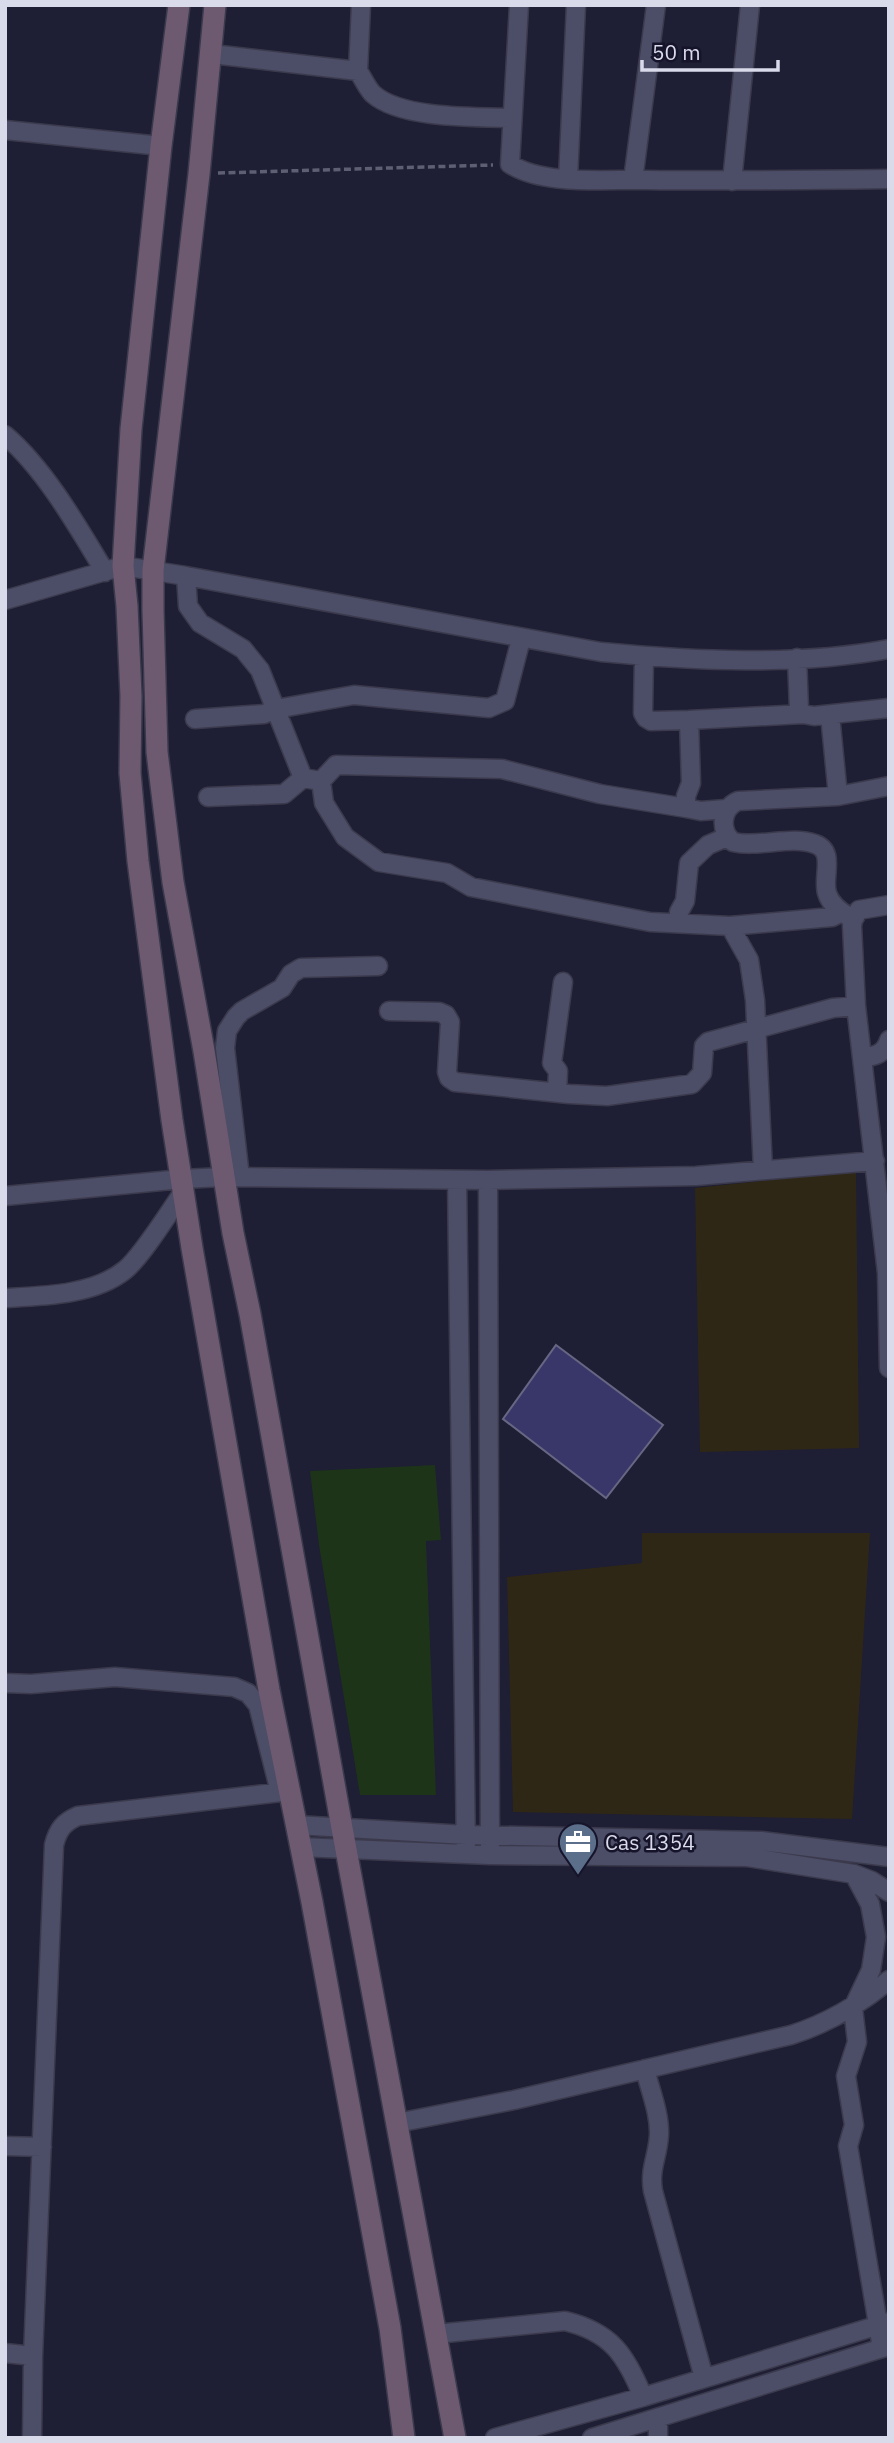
<svg xmlns="http://www.w3.org/2000/svg" width="894" height="2443" font-family="'IBM Plex Sans',sans-serif">
	<rect width="100%" height="100%" fill="#1e1e34"/>
	<path fill="#2f2716" d="M856 1171 859 1448 700 1452 695 1188Z
		M642 1533H870L852 1819 513 1812 507 1577 642 1563Z"/>
	<path fill="#1d3419" d="M435 1465 441 1540 426 1541 436 1795H360L319 1545 310 1471Z"/>
	<path fill="#39366a" stroke="#676783" stroke-width="2" d="M556 1345 663 1425 606 1498 503 1419Z"/>
	<g fill="none" stroke-linecap="round" stroke-linejoin="round">
		<g stroke="#3b3a4d" stroke-width="21">
			<path id="street" d="M519 5 510 164C543 186 607 179 647 180 727 181 808 180 889 179
				M212 54 358 71C363 78 367 88 373 94 401 119 476 117 512 118
				M358 71 361 5
				M5 130 161 146
				M568 179 576 5
				M633 180 656 5
				M732 181 750 5
				M5 435C45 469 78 527 105 572
				M186 576 188 606 200 623 243 649 260 670 303 778
				M5 600 123 566 186 576 601 652C694 661 797 666 889 649
				M644 656 643 713 646 718 651 721 689 720
				M797 658 799 709 803 714 814 716 889 708
				M830 715 838 796
				M195 719 264 714 276 709 354 695 489 708 505 701 521 639
				M321 781 324 803 345 837 379 862 447 873 471 887 650 922 730 926 832 917 842 912
				M208 797 284 794 303 778 321 781 336 765 502 769 600 794 686 808
				M726 809 701 811 686 808V796L691 783 689 720 803 714
				M889 905 859 910 853 920 852 926 856 1006 887 1273 889 1368
				M849 917C840 911 830 904 827 893 822 877 836 851 815 844 792 835 758 848 733 842 719 831 721 808 738 801L838 796 889 786
				M679 922V912L685 901 689 863 708 845 727 837
				M730 926 749 960 755 1000 763 1170
				M389 1011 439 1012 446 1015 450 1022 447 1072 449 1078 455 1082 569 1094 607 1096 692 1084 702 1073 704 1046 708 1042 833 1008 856 1006
				M862 1058C875 1056 885 1054 889 1040
				M557 1093 558 1071 552 1063 563 982
				M240 1177 225 1048 227 1031 236 1017 242 1011 282 988 291 974 301 968 378 966
				M457 1180 466 1854
				M488 1180 490 1855
				M5 1196 182 1179 224 1177 488 1180 696 1176 875 1161
				M5 1298C44 1296 94 1295 125 1270 143 1255 169 1212 184 1191
				M5 1683 31 1684 115 1677 234 1687 248 1693 258 1705 280 1792
				M296 1825 466 1835 761 1841 889 1857
				M300 1847 490 1855 747 1857 854 1874 872 1881 889 1892
				M854 1874 870 1904 876 1937 871 1970 853 2008 857 2042 846 2076 854 2125 848 2146 882 2348
				M645 2069C650 2090 660 2114 659 2135 658 2156 649 2169 653 2191L704 2378
				M397 2123 514 2100 791 2035C829 2023 859 2005 889 1980
				M5 2146 42 2147
				M436 2334 565 2321C611 2332 626 2355 643 2397
				M5 2353 33 2356
				M32 2438 33 2356 54 1845C58 1829 64 1822 78 1816L290 1791
				M495 2438 643 2397 889 2322
				M592 2438 889 2346
				M658 2438V2418"/>
		</g>
		<g stroke="#3b3a4d" stroke-width="24">
			<path id="secondary" d="M179 5 161 146 131 429 123 566 127 606 131 696 130 773 138 861 172 1120 192 1248 269 1690 312 1902 390 2328 404 2438
				M215 5 199 174 153 570V610L157 752 173 882 204 1051 233 1233 250 1314 342 1828 455 2438"/>
		</g>
		<path stroke="#5e5f73" stroke-width="3.5" stroke-dasharray="7 3.5" stroke-linecap="butt" d="M218 173 493 165"/>
		<use href="#street" stroke="#4c4d67" stroke-width="18"/>
		<use href="#secondary" stroke="#6e5a70" stroke-width="21"/>
	</g>
	<defs>
		<g id="office-pin" transform="scale(2.0125)"><path d="M0 17L-7.5 6A9.5 9.5 0 1 1 7.5 6Z" fill="#5c6f8a" stroke="#15142a"/><path d="M-6-3h4V-5.5h4V-3h4V5H-6ZM-1-4.5V-3h2v-1.5ZM-6 0V1H6V0Z" fill="#fff"/></g>
	</defs>
	<g fill-rule="evenodd">
		<use href="#office-pin" x="578" y="1842"/>
	</g>
	<g text-anchor="middle" dominant-baseline="central" stroke-width="5" stroke-linejoin="round" paint-order="stroke">
		<g font-size="21" fill="#d9daea" stroke="#15142a" text-anchor="start">
			<text x="605" y="1842">Cas 1354</text>
		</g>
	</g>
	<rect width="894" height="2443" fill="none" stroke="#d9daea" stroke-width="14"/>
	<path d="M642 60v10h136v-10" fill="none" stroke="#d9daea" stroke-width="3.5"/>
	<text x="652" y="60" font-size="21" fill="#d9daea" stroke="#15142a" stroke-width="5" paint-order="stroke">50 m</text>
</svg>
